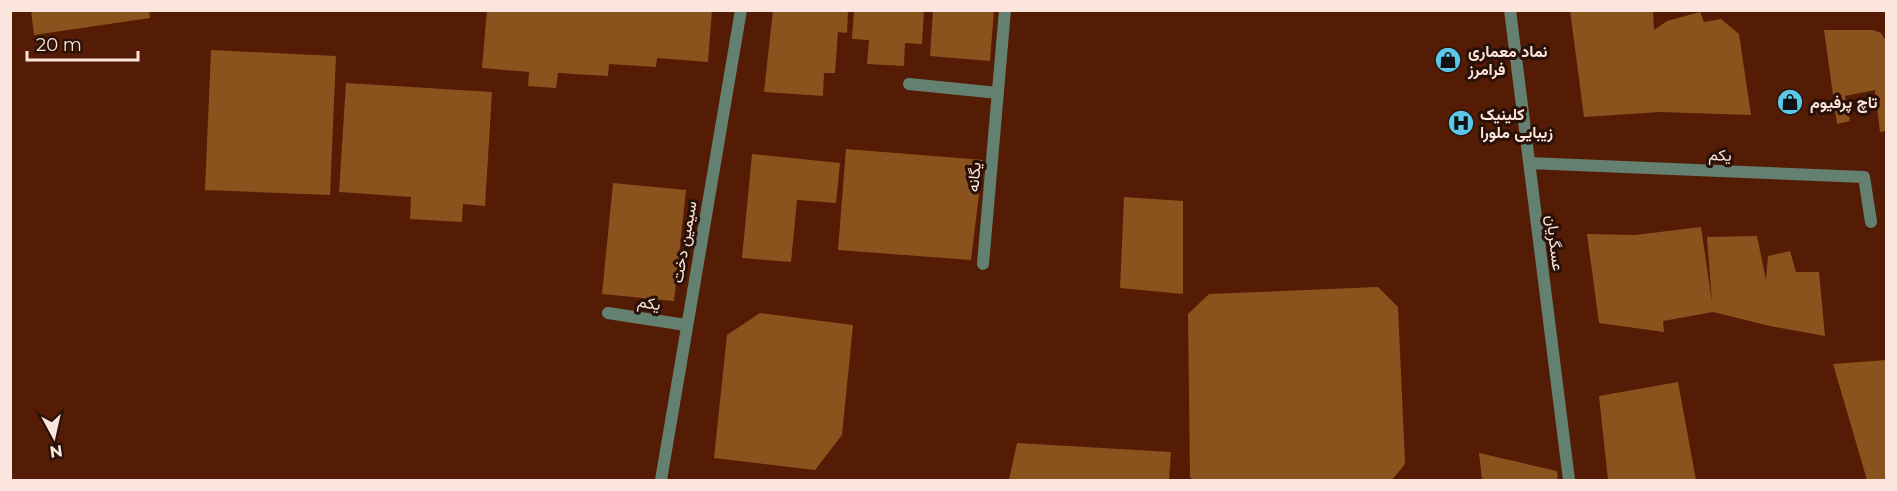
<svg xmlns="http://www.w3.org/2000/svg" width="1897" height="491" font-family="Montserrat,Vazirmatn,sans-serif">
	<rect width="100%" height="100%" fill="#541c05"/>
	<path fill="#8a531e" d="M31 10H149L150 18 34 35Z
		M487 10H712L708 62 657 58 656 67 609 64 608 76 558 73 556 88 528 86 529 72 482 68Z
		M773 10H848L847 33 838 32 835 73H824L823 96 764 92Z
		M854 10H924L922 44 905 43 904 66 867 64 869 40 852 39Z
		M933 10H994L990 61 930 56Z
		M1570 10H1653L1654 30 1667 21 1700 12 1704 22 1721 19 1739 34 1751 115 1660 112 1584 117Z
		M1824 30H1873L1881 33 1886 41V131L1880 132 1875 90 1845 96 1850 121 1837 124Z
		M211 50 336 56 330 195 205 190Z
		M346 83 492 92 485 206 463 204 462 222 410 219 411 197 339 192Z
		M846 149 983 160 971 260 838 250Z
		M752 154 840 163 836 203 797 200 791 262 742 258Z
		M613 183 686 190 674 301 602 294Z
		M1124 197 1183 201V294L1120 288Z
		M1701 227 1712 302 1707 237 1757 236 1766 280 1768 256 1790 251 1796 272H1819L1825 336 1770 326 1713 312 1663 321 1664 332 1599 323 1587 234 1635 235Z
		M1378 287 1398 307 1405 464 1392 480H1193L1190 477 1188 314 1209 294Z
		M760 313 853 325 842 435 815 470 714 458 727 335Z
		M1886 360V480H1867L1833 364Z
		M1678 382 1696 480H1608L1599 396Z
		M1017 443 1171 452 1169 480H1009Z
		M1479 453 1557 471 1558 480H1482Z"/>
	<g fill="none" stroke-linecap="round" stroke-linejoin="round">
		<path stroke="#648071" stroke-width="12" d="M1510 10 1569 480
			M909 84 998 93
			M1529 163 1864 177 1871 222
			M983 264 1005 10
			M608 313 686 325
			M661 480 741 10"/>
	</g>
	<defs>
		<g id="shop-disc" transform="scale(1.35)"><circle r="9.5" fill="#5cc7e8" stroke="#291108"/><path d="M-5-2.5h2.3a2.7 3.5 0 0 1 5.4 0H5L5.5 6h-11ZM-1.5-2.5h3a1.5 2.3 0 0 0-3 0Z" fill="#111"/></g>
		<g id="hospital-disc" transform="scale(1.35)"><circle r="9.5" fill="#5cc7e8" stroke="#291108"/><path d="M-5-5h3v3.5h4V-5h3V5h-3V1.5h-4V5h-3Z" fill="#111"/></g>
	</defs>
	<g fill-rule="evenodd">
		<use href="#shop-disc" x="1448" y="60"/>
		<use href="#shop-disc" x="1790" y="102"/>
		<use href="#hospital-disc" x="1461" y="123"/>
	</g>
	<g text-anchor="middle" dominant-baseline="central" stroke-width="6" stroke-linejoin="round" paint-order="stroke">
		<g font-size="16" font-weight="bold" fill="#fce5dd" stroke="#291108" text-anchor="start">
			<text x="1468" y="51">نماد معماری<tspan x="1468" dy="18">فرامرز</tspan></text>
			<text x="1810" y="102">تاچ پرفيوم</text>
			<text x="1480" y="114">کلینیک<tspan x="1480" dy="18">زیبایی ملورا</tspan></text>
		</g>
		<g font-size="16" fill="#fce5dd" stroke="#291108">
			<text transform="translate(1720 155) rotate(2)">یکم</text>
			<text transform="translate(974 177) rotate(-85)">یگانه</text>
			<text transform="translate(684 242) rotate(-80)">سیمین دخت</text>
			<text transform="translate(1555 243) rotate(83)">عسگریان</text>
			<text transform="translate(649 303) rotate(9)">یکم</text>
		</g>
	</g>
	<rect width="1897" height="491" fill="none" stroke="#fce5dd" stroke-width="24"/>
	<g transform="translate(54 437) rotate(172)" stroke="#291108" stroke-width="4.5" paint-order="stroke">
	<path d="M0-4.5L10 22L0 15L-10 22Z" fill="#fce5dd"/>
	<text y="-9" font-size="16" font-weight="bold" text-anchor="middle" fill="#fce5dd">N</text>
	</g>
	<path d="M27 51v9h111v-9" fill="none" stroke="#fce5dd" stroke-width="3"/>
	<text x="36" y="51" font-size="18" fill="#fce5dd" stroke="#291108" stroke-width="4.5" paint-order="stroke">20 m</text>
</svg>
